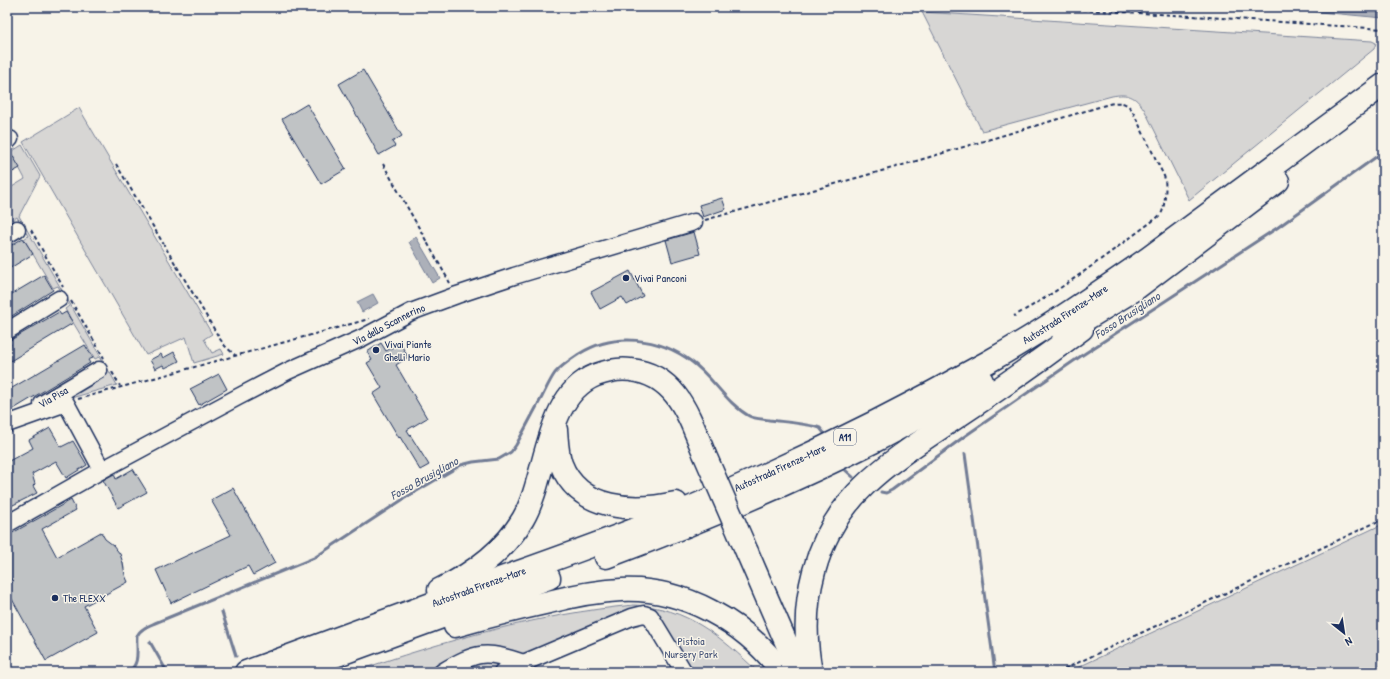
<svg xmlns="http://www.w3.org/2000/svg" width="1390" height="679" font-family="'Patrick Hand',sans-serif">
	<rect width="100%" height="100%" fill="#f7f3e8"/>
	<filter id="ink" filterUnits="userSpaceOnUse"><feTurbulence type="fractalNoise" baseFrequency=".025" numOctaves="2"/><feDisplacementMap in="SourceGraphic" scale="8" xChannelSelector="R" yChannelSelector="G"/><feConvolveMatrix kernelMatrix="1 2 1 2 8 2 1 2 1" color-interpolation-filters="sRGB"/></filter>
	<g filter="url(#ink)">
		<path fill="#d7d6d4" stroke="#798299" d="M922 12 1372 41 1376 43 1374 49 1189 200 1144 109C1135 96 1128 93 1112 96L982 131Z
			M79 108 212 334 204 339 212 353 221 349 224 354 194 363 186 337 146 355 23 142Z
			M22 145 40 176 19 216 117 385 71 398 72 392 107 370 99 357 95 359 65 309 69 306 58 286 53 288 24 239 28 236 17 217 12 220 7 211V190L25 179 11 152Z
			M1383 524V672H1068Z
			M634 605C687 607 721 637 758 672H677L645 616 513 672H353C444 641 538 614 634 605Z"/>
		<path fill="#acb0b9" stroke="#727c95" d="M1266 7H1383V18Z
			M416 237 440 278 432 283 409 242Z
			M373 294 378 303 362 312 357 302Z"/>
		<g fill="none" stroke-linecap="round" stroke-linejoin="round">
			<path stroke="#727c95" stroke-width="3" d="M965 454 995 672
				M843 468 853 477
				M881 492 886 493 892 490 965 436 1081 356 1277 228 1383 152
				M222 612 236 656
				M150 642 166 670
				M128 672C141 664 136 649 137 636 140 629 148 626 155 623L314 558 405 498 461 465 473 462 499 459 511 452 516 445C525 429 533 413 542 397 546 389 550 380 555 373 562 365 570 360 579 354 614 332 659 337 692 362 713 377 726 403 749 416 754 419 763 419 769 420 785 422 801 423 817 427L820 428 824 433"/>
		</g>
		<path fill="#c0c3c5" stroke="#1b2f5e" d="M363 70 402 136 392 142 395 146 379 155 339 84Z
			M307 104 346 169 321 184 282 119Z
			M7 150H9L20 168 7 175Z
			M722 198 726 209 703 217 699 205Z
			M694 232 700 254 672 262 666 240Z
			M23 238 33 254 7 270V248Z
			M630 271 643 296 627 305 622 297 600 309 591 292Z
			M44 275 53 290 7 319V297Z
			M59 312 61 315 66 312 73 323 7 363V348L11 345 9 341Z
			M381 343 386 351 400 343 408 357 396 365 427 418 407 430 429 465 420 470 400 437 399 438 373 394 382 388 367 363 372 360 367 352Z
			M85 345 93 358 88 360 90 363 7 413V391Z
			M174 352 179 361 165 368 163 365 155 369 150 360 161 354 163 358Z
			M219 374 227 389 199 405 190 389Z
			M50 428 61 447 73 441 87 465 66 478 56 461 32 474 35 484 33 486 37 493 7 508V462L33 448 29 440Z
			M133 469 147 492 118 508 103 480 114 474 116 479Z
			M233 488 275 563 253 575 248 566 171 603 156 570 231 535 211 500Z
			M71 500 76 510 42 529 57 557 101 532 105 539 113 545 120 554 123 563 125 575 128 582 84 606 98 632 46 661 7 590V586L13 582 7 572V536Z"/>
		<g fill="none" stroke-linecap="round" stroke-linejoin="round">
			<g stroke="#1b2f5e" stroke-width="19">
				<g id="minor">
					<path d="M7 141 10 139"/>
					<path d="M7 235 17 229"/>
					<path d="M7 331 59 299"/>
					<path d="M42 404 99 370"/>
					<path d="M7 424 66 403 102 470"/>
					<path id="s1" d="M7 524 102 470 238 397 288 371 362 338 411 312 457 295 514 276 694 222"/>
					<path d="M442 672C477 651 486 650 524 663"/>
					<path d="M502 672 632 617 644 614 650 616 684 672"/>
				</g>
			</g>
			<g stroke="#1b2f5e" stroke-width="25">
				<g id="highway">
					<path d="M1063 333 1134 290 1278 181"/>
					<path d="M556 430C557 441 557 453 561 464 579 511 635 512 676 503"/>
					<path d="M747 552 799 672"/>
					<path d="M606 557C697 523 787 485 873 442 910 423 946 402 982 381"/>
					<path d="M439 590C472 574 504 551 523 519 548 476 544 396 596 375 607 371 619 368 631 370 677 375 689 417 704 453"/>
					<path d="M455 626C486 617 517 609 549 602 572 596 596 591 621 590 683 587 745 622 782 672"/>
					<path id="s2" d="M246 672C330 641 415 610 499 579 562 557 625 534 687 509 789 466 891 416 988 362 1043 331 1095 295 1147 259L1383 85"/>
					<path d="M291 672 549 578"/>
					<path d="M811 672C798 605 814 533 865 485 893 458 928 437 960 415 1001 388 1042 359 1082 329"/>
				</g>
			</g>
			<path stroke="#1b2f5e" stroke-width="2" stroke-dasharray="4 3" stroke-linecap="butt" d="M1033 7 1192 16 1383 29
				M116 164 220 339 225 346 235 355
				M383 164 450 283
				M705 220 896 167 1109 104C1119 102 1125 101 1132 110L1164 176C1167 183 1165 205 1162 212 1159 217 1154 220 1150 223 1105 256 1062 290 1014 316
				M31 230 63 287
				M71 301 104 358
				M112 372 120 386
				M78 399 369 319
				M1058 672 1383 519"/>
			<use href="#minor" stroke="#f7f3e8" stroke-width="16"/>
			<use href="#highway" stroke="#f7f3e8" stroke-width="22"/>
			<g stroke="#1b2f5e" stroke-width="25" stroke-linecap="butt">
				<path id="highway-bridge" d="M704 453 747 552"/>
			</g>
			<use href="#highway-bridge" stroke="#f7f3e8" stroke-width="22"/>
		</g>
	</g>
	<g fill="#1b2f5e" stroke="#f7f3e8" stroke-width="1.5">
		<circle cx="626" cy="278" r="4"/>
		<circle cx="376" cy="350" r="4"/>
		<circle cx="55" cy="598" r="4"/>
	</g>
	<g text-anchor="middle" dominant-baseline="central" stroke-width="3" stroke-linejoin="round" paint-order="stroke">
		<rect fill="#f7f3e8" stroke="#5d6a87" stroke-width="1" x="834" y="429" width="22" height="16" rx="3"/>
		<g font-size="10" font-weight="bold" fill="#1b2f5e">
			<text x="845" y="437">A11</text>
		</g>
		<g font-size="11" fill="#1b2f5e" stroke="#f7f3e8" text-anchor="start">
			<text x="634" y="278">Vivai Panconi</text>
			<text x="384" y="344">Vivai Piante<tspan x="384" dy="13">Ghelli Mario</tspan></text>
			<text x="63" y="598">The FLEXX</text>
		</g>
		<g font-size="11" fill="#1b2f5e" stroke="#f7f3e8">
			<text stroke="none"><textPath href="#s2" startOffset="896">Autostrada Firenze-Mare</textPath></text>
			<text stroke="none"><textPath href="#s1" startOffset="431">Via dello Scannerino</textPath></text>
			<text transform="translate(53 397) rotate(-30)">Via Pisa</text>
			<text stroke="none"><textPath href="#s2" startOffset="572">Autostrada Firenze-Mare</textPath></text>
			<text stroke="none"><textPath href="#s2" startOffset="248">Autostrada Firenze-Mare</textPath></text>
		</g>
		<g font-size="11" fill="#415076" stroke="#f7f3e8">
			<text x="691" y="641">Pistoia<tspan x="691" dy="13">Nursery Park</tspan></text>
		</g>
		<g font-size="12" font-style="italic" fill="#465679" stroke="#f7f3e8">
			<text transform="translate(1127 315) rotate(-33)">Fosso Brusigliano</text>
			<text transform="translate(424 478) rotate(-29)">Fosso Brusigliano</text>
		</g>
	</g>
	<rect width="1390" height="679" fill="none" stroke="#f7f3e8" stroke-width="24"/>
	<rect x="12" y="12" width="1366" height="655" fill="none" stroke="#1b2f5e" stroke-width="1.5" filter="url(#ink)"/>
	<g transform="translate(1344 633) rotate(150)" stroke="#f7f3e8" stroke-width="3" paint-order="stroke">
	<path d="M0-3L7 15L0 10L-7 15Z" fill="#1b2f5e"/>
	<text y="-6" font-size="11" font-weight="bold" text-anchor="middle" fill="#1b2f5e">N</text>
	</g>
</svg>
